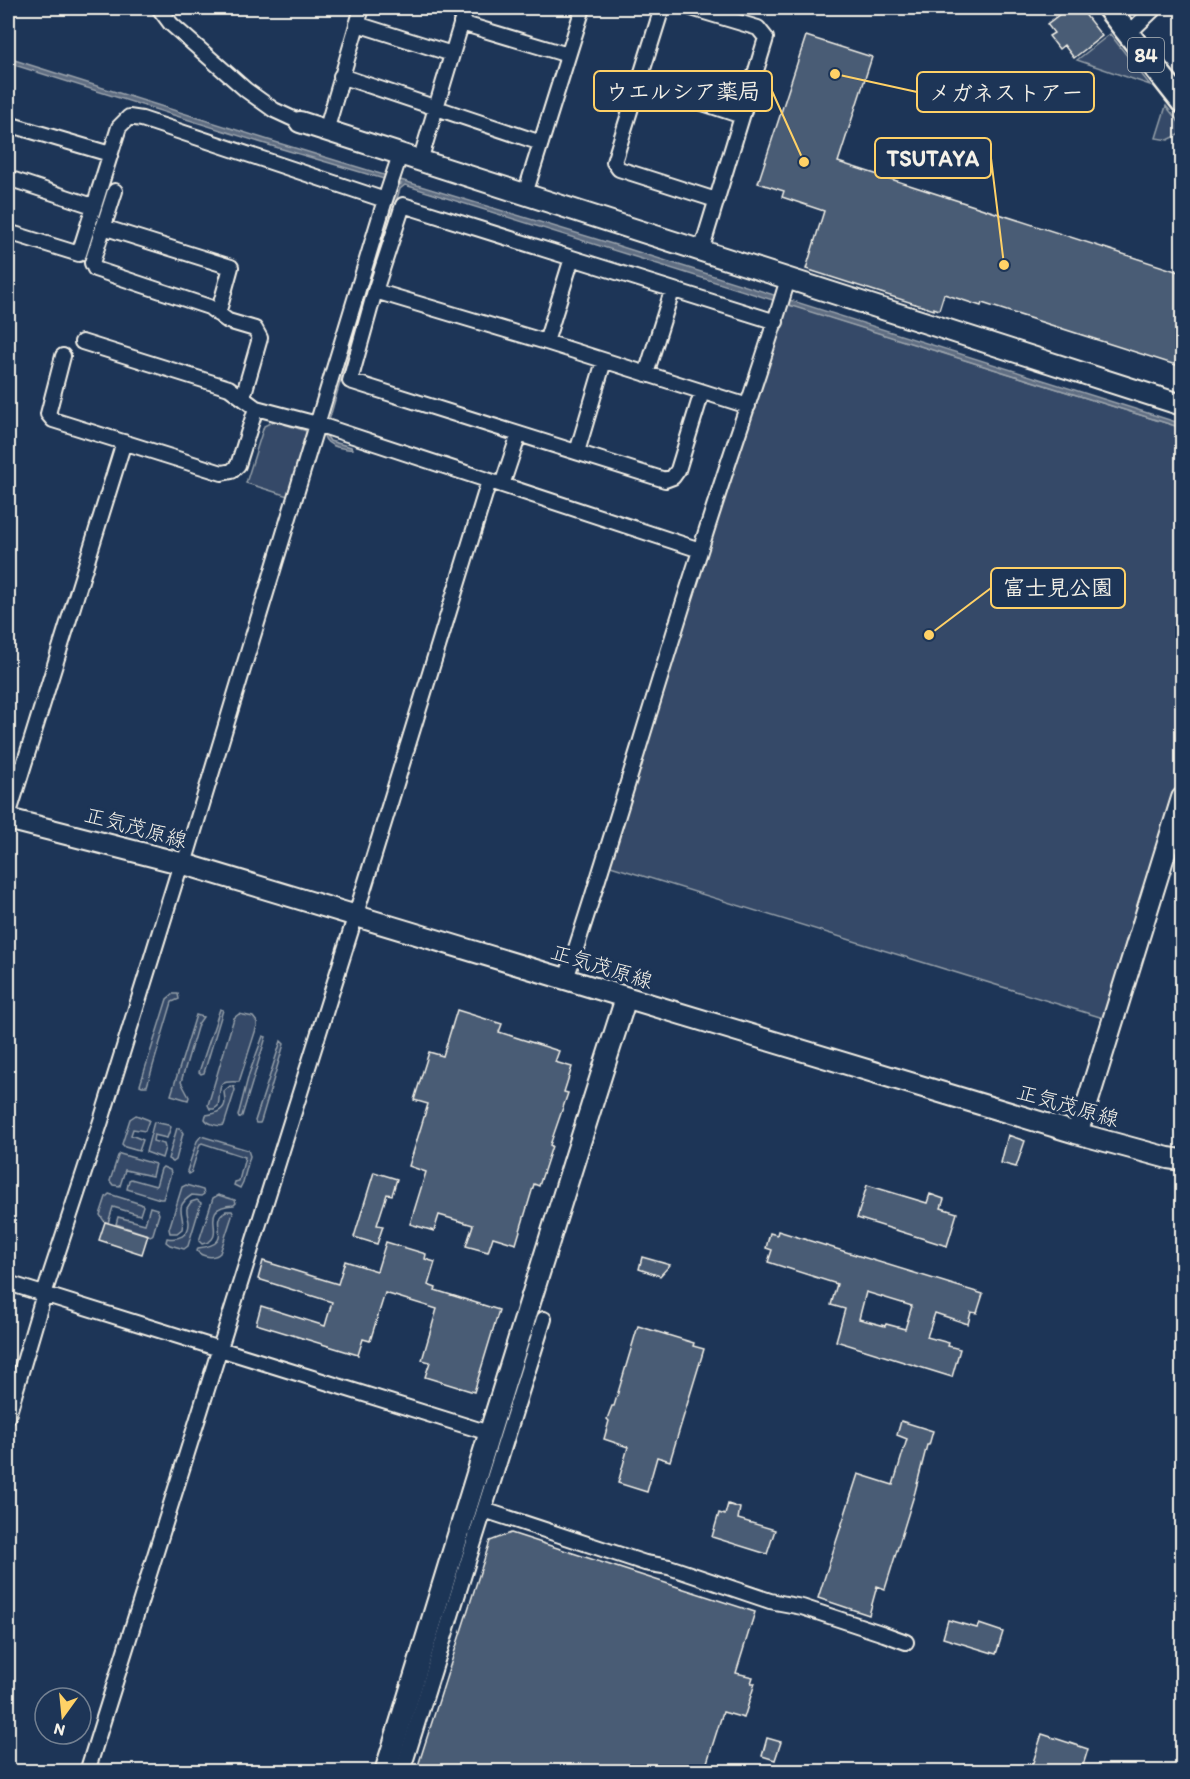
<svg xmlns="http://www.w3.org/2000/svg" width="1190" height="1779" font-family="Itim,'Klee One',sans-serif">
	<rect width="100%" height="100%" fill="#1d3557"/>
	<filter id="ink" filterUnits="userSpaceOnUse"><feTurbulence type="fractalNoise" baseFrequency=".0167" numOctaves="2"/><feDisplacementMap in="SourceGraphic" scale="12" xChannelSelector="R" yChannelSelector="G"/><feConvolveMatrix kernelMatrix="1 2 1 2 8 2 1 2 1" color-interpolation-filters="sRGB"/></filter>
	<g filter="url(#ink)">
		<path fill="#354a67" stroke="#949ea8" stroke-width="1.5" d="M1110 34 1150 85 1077 60Z
			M1166 106 1182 126V133L1168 140 1156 138Z
			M781 302 1182 428V798L1113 1021 604 864Z
			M274 421 310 432 291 497 246 483 264 426Z
			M173 994H178L179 999 172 1002 147 1086H142L140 1085 167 999Z
			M220 1009 223 1010 204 1073 201 1074 199 1072Z
			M239 1014 253 1017 257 1022V1026L239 1082C214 1080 222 1088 218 1106L214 1109H210L208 1105 234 1018Z
			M196 1015 203 1017 198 1024 181 1082 189 1097 188 1100 171 1095Z
			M263 1036 266 1037 242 1116 239 1118 238 1116 249 1074Z
			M281 1041 284 1044 261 1121 260 1123H256L255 1121Z
			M230 1086 234 1087 235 1090 224 1125C219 1127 208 1124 205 1119L206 1115C214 1114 225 1111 225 1101 225 1097 224 1094 224 1091Z
			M136 1115 149 1120 145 1131 133 1129 131 1135 143 1140 139 1151 125 1147 122 1144 130 1119Z
			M154 1122 168 1125 171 1127 167 1138 154 1135 153 1141 164 1144 165 1148 162 1158 146 1152Z
			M177 1128H180L183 1133 176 1160 173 1162 168 1159Z
			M201 1136 248 1150 250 1156 243 1182 240 1188 234 1185 235 1182 239 1181 245 1157 202 1143 200 1144 191 1173 189 1174 187 1171 197 1141Z
			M120 1154 155 1164 152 1176 125 1170 120 1186 113 1185 110 1181 118 1156Z
			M163 1167 170 1170 171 1173 163 1199H160L127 1189 129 1180 131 1179 156 1186 161 1169Z
			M186 1185 203 1190 204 1194 201 1196 192 1195C172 1208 186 1214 182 1229L177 1233H170L169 1229 182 1187Z
			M109 1194 141 1204 143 1206 140 1215 113 1207 108 1223 104 1221 100 1215 106 1197Z
			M218 1195 235 1200 236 1203 234 1205C193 1207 232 1238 202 1244L199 1241 213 1198Z
			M197 1200 201 1203 188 1246 184 1249 170 1245 166 1242 167 1238C178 1240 189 1236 189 1223 189 1218 186 1214 187 1208L191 1202Z
			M150 1207 157 1209 159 1214 153 1234 151 1236 116 1224 118 1217 145 1224Z
			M226 1211H232L233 1213 220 1253C214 1259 202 1257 197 1251L198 1248C239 1243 205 1222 226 1211Z"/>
		<path fill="#5e6d82" stroke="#9aa2ab" stroke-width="1.5" d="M8 58 275 142 619 246 1176 422 1182 424V428L405 185 400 189 343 372 326 431V435L330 441 351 447 352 449C346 450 343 448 337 447 319 441 323 431 327 415L398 186 401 184 272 146 8 63Z"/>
		<path fill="#485b74" stroke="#f4f1e8" stroke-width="1.5" fill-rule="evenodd" d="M1068 8H1080L1102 36 1074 58 1064 45 1059 49 1049 36 1054 33 1047 24Z
			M806 36 872 57 838 162 1182 273V367L982 303 981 306 944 294 939 310 934 308V310L806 269 824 211 782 197 784 191 758 183Z
			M457 1010 502 1024 499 1032 559 1051 555 1062 572 1067 564 1092 568 1093 550 1145 552 1146 539 1186 534 1184 516 1244 493 1237 488 1252 466 1246 473 1225 439 1215 434 1231 410 1224 426 1172 409 1166 428 1104 414 1100 429 1052 443 1056Z
			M1008 1135 1025 1141 1016 1167 1001 1163Z
			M374 1172 397 1179 392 1195 387 1194 377 1225 383 1226 377 1244 354 1237Z
			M867 1185 927 1203 930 1194 944 1199 941 1208 957 1213 947 1246 857 1218Z
			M105 1222 148 1235 142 1254 99 1240Z
			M778 1231 983 1294 977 1313 971 1312 968 1324 935 1313 927 1337 949 1343 948 1346 960 1349 952 1377 836 1341 845 1309 831 1305 837 1284 768 1262 772 1250 766 1248 770 1233 777 1235ZM866 1292 912 1306 905 1329 886 1324 885 1326 859 1319Z
			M386 1242 426 1254 425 1259 435 1262 428 1285 436 1288 435 1290 499 1310 474 1392 425 1377 430 1362 422 1360 437 1309 385 1293 370 1341 363 1339 358 1355 256 1324 261 1306 325 1326 332 1302 258 1279 263 1261 338 1284 345 1261 377 1271Z
			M642 1257 670 1265 660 1276 639 1269Z
			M638 1326 694 1343 693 1346 704 1349 670 1461 657 1457 647 1492 618 1483 628 1447 604 1439 609 1421 607 1419 612 1406H614Z
			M901 1421 933 1431 929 1445H927L915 1492 885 1589 877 1586 869 1615 818 1598 858 1474 893 1485 907 1439 897 1435Z
			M728 1504 740 1508 738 1519 775 1530 767 1554 712 1537 719 1513 725 1515Z
			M511 1533 755 1612 736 1673 753 1677 751 1683H755L744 1718 723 1712 704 1772H416L490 1541Z
			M948 1620 977 1628 979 1624 1003 1632 996 1654 943 1638Z
			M1042 1734 1088 1749 1081 1772H1030Z
			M767 1738 781 1742 775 1760 762 1756Z"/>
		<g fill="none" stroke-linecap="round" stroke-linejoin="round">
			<g stroke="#f4f1e8" stroke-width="18">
				<path id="street" d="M159 8 171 24 246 90 274 110 300 122
					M662 8 614 162 619 169 716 200
					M691 8 758 28 766 38 701 251
					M461 23 568 55
					M357 24 452 54
					M1129 33 1155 8
					M341 76 541 143
					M639 82 742 116
					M8 124 110 154
					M326 131 362 8
					M420 161 466 8
					M8 178 93 206
					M115 191 92 263 95 269 209 307 228 321 255 329 260 338 243 397
					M525 194 583 8
					M103 227 231 267 218 314
					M8 232 79 254 119 127 129 117 142 119 385 200
					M572 258 403 205 375 291 350 381 665 480 673 477 678 470 702 392
					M375 291 546 342 748 406
					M82 342 229 388 256 408 317 424 700 550
					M546 342 572 258 776 322
					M63 356 48 414 53 420 222 473 232 471 238 465 256 408
					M646 374 672 291
					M577 452 604 361
					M502 485 519 434
					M8 816 124 442
					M566 979C613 837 654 693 700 551 728 460 761 370 788 279
					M8 1283 489 1433
					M8 1416 44 1294 101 1121 178 873 184 864 385 200 400 155
					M484 1510 645 1563 669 1567 770 1601 802 1607 884 1634 906 1642
					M87 1772 352 927 489 481
					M402 1772 544 1319"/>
			</g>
			<g stroke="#f4f1e8" stroke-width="24">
				<path id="secondary" d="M300 122 1182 405
					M8 819 184 864 1076 1133 1168 1158 1182 1160
					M1076 1133 1083 1117 1182 798
					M385 1772C465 1514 543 1255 626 998"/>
			</g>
			<g stroke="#f4f1e8" stroke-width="26">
				<path id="primary" d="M1108 8 1182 102"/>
			</g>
			<use href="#street" stroke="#1d3557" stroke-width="14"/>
			<use href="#secondary" stroke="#1d3557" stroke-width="20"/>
			<use href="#primary" stroke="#1d3557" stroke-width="21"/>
		</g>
	</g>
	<g text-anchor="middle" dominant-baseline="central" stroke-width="6" stroke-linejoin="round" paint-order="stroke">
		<rect fill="#1d3557" stroke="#b4b9bc" stroke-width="1.5" x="1128" y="38" width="36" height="34" rx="4.5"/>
		<g font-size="20" font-weight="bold" fill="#f4f1e8">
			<text x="1146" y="55">84</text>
		</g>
		<g font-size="21" fill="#f4f1e8" stroke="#1d3557">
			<text transform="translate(136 827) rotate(15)">正気茂原線</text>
			<text transform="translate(602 966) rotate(17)">正気茂原線</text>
			<text transform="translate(1068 1105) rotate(16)">正気茂原線</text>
		</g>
	</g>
	<path fill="none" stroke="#ffd166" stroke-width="2" d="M804 162L772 91M835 74L917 92M1004 265L991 158M929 635L991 588"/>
	<g fill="#ffd166" stroke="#1d3557" stroke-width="2">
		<circle cx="804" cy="162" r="6"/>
		<circle cx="835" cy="74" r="6"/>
		<circle cx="1004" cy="265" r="6"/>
		<circle cx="929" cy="635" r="6"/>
	</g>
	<g fill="#1d3557" stroke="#ffd166" stroke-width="2">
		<rect x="594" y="71" width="178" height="40" rx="6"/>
		<rect x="917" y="72" width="177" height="40" rx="6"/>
		<rect x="875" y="138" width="116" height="40" rx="6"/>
		<rect x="991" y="568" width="134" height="40" rx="6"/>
	</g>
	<g font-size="22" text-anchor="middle" font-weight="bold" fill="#f4f1e8">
		<text x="683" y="99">ウエルシア薬局</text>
		<text x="1006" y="100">メガネストアー</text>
		<text x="933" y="166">TSUTAYA</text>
		<text x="1058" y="595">富士見公園</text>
	</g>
	<rect width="1190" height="1779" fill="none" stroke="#1d3557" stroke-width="30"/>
	<rect x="15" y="15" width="1160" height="1749" fill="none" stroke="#f4f1e8" stroke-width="2" filter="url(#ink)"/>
	<g transform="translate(63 1716) rotate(195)"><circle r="28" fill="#1d3557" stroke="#738091" stroke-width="1.5"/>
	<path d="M0-4.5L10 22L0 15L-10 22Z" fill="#ffd166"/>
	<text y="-9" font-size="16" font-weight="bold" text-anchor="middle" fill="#f4f1e8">N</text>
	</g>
</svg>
